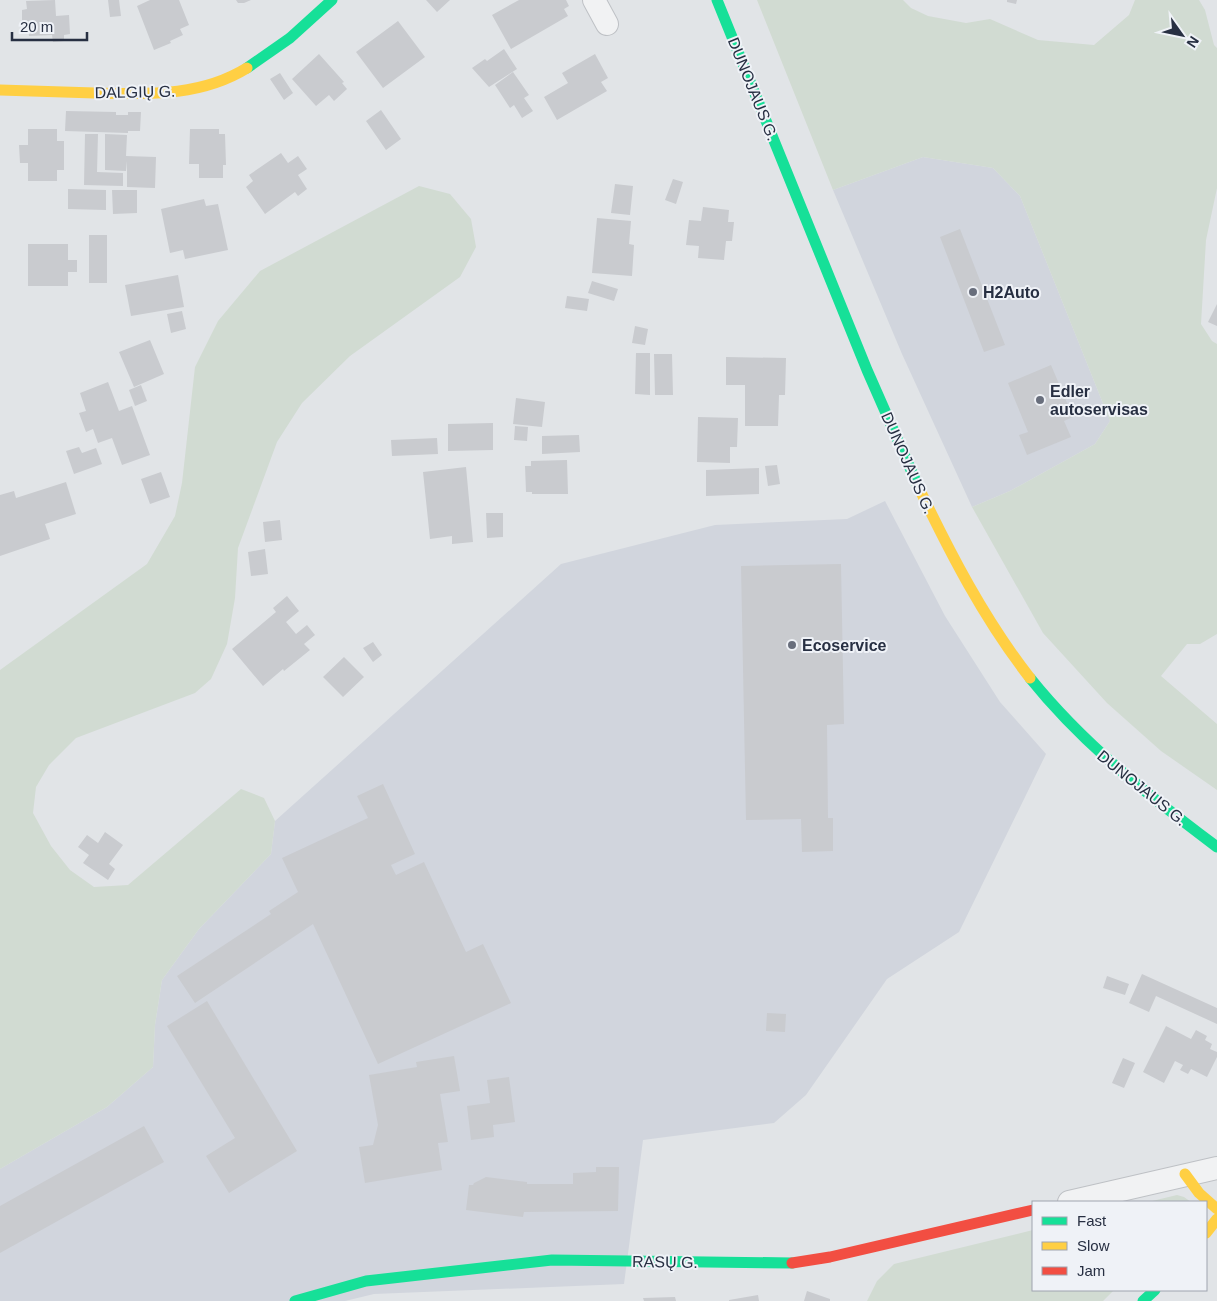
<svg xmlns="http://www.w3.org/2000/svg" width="1217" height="1301" font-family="Helvetica,sans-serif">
	<rect width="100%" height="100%" fill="#e1e4e7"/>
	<path fill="#d1d5dd" d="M923 157 993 168 1020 196 1110 421 1095 444 1010 491 972 507 902 354 833 190Z
		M885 501 945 616 1000 702 1046 754 959 932 887 979 806 1095 774 1123 643 1140 624 1284 374 1294 345 1301H0V1169L107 1107 153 1067 155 1025 162 980 199 929 271 854 275 821 561 564 715 525 847 519Z"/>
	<path fill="#d1dbd2" d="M757 0H903L911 8 928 16 966 23 990 19 1038 40 1094 45 1129 15 1135 0H1199L1205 10 1214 45 1217 48V188L1206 240 1201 324 1212 341 1217 344V634L1200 644H1187L1161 676 1217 724V790L1161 751 1107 703 1043 633 972 507 1010 491 1095 444 1110 421 1020 196 993 168 923 157 833 190Z
		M419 186 450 194 471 219 476 247 460 277 350 356 302 403 277 442 238 548 235 598 227 644 211 679 195 693 76 738 49 765 36 787 33 813 51 846 70 870 94 887 128 885 241 789 264 798 275 821 271 854 199 929 162 980 155 1025 153 1067 107 1107 0 1169V670L147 564 175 516 182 483 195 367 218 321 260 271Z
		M1177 1195 1184 1197 1191 1202H1148Z
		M1033 1230V1290H1114L1103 1301H867L877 1281 894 1264Z"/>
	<path fill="#c9cbcf" d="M55 0 56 16 69 15 70 34 64 35V41L53 42 52 35 29 36 28 27H22V10L27 9 26 1Z
		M108 0H119L121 16 110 17Z
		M150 0H179L189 25 180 29 183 35 170 41 171 43 154 50 137 6Z
		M236 0H251L244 3H238Z
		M426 0H450L437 12Z
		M519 0H566L569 6 564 9 568 16 511 49 492 15Z
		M1007 0H1017L1016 4 1007 2Z
		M398 21 425 57 383 88 356 52Z
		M504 49 517 69 489 87 472 68 485 59 487 61Z
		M319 54 344 82 342 83 347 89 334 101 329 95 316 106 292 79Z
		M595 54 608 78 601 82 607 91 557 120 544 97 568 83 562 73Z
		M513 72 529 95 524 98 533 111 522 118 514 105 510 108 495 85Z
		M280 73 293 93 284 100 270 79Z
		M381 110 401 139 386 150 366 121Z
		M66 111 116 112V115H128V112H141L140 131H128V133L65 131Z
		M28 129H57V141H64V170H57V181H28V163H20L19 145H28Z
		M190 129H219V134H225L226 165H223V178H199V164H189Z
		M85 134H98L97 172 123 173V186L84 185Z
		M105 134 127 135 126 156 156 157 155 188 127 187V161L126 171 105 170Z
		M281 153 288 163 298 156 307 169 298 175 307 189 298 196 295 192 265 214 246 187 253 181 249 175Z
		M673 179 683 182 676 204 665 200Z
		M615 184 633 186 630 215 611 213Z
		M68 189 106 190V210L68 209Z
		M112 190H137V213L113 214Z
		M204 199 206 206 218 204 228 250 185 259 183 250 170 253 161 209Z
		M703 207 729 210 728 222H734L732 241H726L724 260 698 258 699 246 686 245 689 220 701 221Z
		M597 218 631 221 629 244 634 245 632 276 592 273Z
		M960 229 1005 345 984 352 940 237Z
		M89 235H107V283H89Z
		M28 244H68V260H77V272H68V286H28Z
		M178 275 184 307 131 316 125 285Z
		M592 281 618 289 614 301 588 293Z
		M567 296 589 299 587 311 565 308Z
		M1217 304V326L1208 322Z
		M182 311 186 329 171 333 167 314Z
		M635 326 648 329 645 345 632 343Z
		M150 340 164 374 134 387 119 352Z
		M636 353H650V395L635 394Z
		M654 354H672L673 395H655Z
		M726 357 786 358 785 395H779L778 426H745V385H726Z
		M1051 365 1073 417 1064 421 1071 437 1027 455 1019 435 1028 432 1008 383Z
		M108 382 119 411 132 406 150 455 122 465 112 438 98 443 93 429 86 432 79 413 86 411 80 393Z
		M141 385 147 401 135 406 129 390Z
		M516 398 545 402 542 427 513 424Z
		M698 417 738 418 737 447H730V463L697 462Z
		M493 423V450L448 451V424Z
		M515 426 528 427 527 441 514 440Z
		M579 435 580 452 542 454V436Z
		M437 438 438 454 392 456 391 440Z
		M79 447 82 453 96 448 102 464 74 474 66 451Z
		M567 460 568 494H532V492H526L525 466H531V461Z
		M777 465 780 484 768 486 765 466Z
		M466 467 473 542 452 544V536L430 539 423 472Z
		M759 468V494L706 496V470Z
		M161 472 170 497 150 504 141 479Z
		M66 482 76 514 45 524 50 539 0 556V495L14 491 16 498Z
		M486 513H503V537L487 538Z
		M280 520 282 540 265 542 263 522Z
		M265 549 268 574 251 576 248 552Z
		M841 564 844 724 827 725 828 818H833V851L802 852 801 819 746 820 741 566Z
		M287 596 299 611 286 622 296 634 307 625 315 635 304 644 310 650 284 671 283 669 263 686 232 649 276 612 273 608Z
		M373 642 382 655 373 662 363 648Z
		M344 657 364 677 343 697 323 677Z
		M383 784 415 854 391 865 396 875 424 862 466 952 483 944 511 1003 378 1064 313 924 195 1003 177 976 271 914 269 911 298 892 282 858 368 818 357 796Z
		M105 832 123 845 109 864 115 869 108 880 83 863 89 855 78 847 87 835 98 843Z
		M1142 974 1217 1008V1024L1156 996 1149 1012 1129 1003Z
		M1107 976 1129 984 1125 995 1103 988Z
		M207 1001 297 1151 229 1193 206 1156 235 1138 167 1026Z
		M767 1013 786 1014 785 1032 766 1031Z
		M1166 1026 1191 1039 1196 1030 1207 1036 1205 1040 1212 1044 1210 1049 1217 1052V1057L1207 1077 1191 1069 1188 1074 1180 1070 1183 1065 1175 1061 1164 1083 1143 1072Z
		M454 1056 460 1091 440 1094 448 1142 438 1143 442 1170 365 1183 359 1147 373 1145 378 1125 369 1075 417 1067 416 1062Z
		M1123 1058 1135 1063 1124 1088 1112 1083Z
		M509 1077 515 1122 493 1125 494 1137 471 1140 467 1106 490 1103 487 1080Z
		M144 1126 164 1162 0 1253V1206Z
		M596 1167H619L618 1211 524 1212 523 1217 466 1210 469 1185H473L474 1183 486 1177 527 1182V1184H573V1173L596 1172Z
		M807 1291 830 1299V1301H804Z
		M758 1295 759 1301H729V1300Z
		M675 1297 676 1301H644L643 1298Z"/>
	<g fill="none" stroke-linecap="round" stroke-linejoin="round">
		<g stroke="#bec1c5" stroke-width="24">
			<path id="street" d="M594 0 607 24
				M1069 1202 1217 1168"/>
		</g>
		<use href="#street" stroke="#f1f2f3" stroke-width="22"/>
		<path stroke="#16e098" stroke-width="11" d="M717 0 867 370 918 486
			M247 68 290 38 332 0
			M1030 678C1083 744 1149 796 1217 847
			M295 1301 366 1281 552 1260 792 1263
			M1143 1301 1155 1290"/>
		<path stroke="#ffcf43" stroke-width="11" d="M0 90C32 91 64 92 95 93 148 94 200 97 247 68
			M918 486C950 553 984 619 1030 678
			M1185 1174 1199 1193 1217 1209
			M1206 1233 1217 1219"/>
		<path stroke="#f24e42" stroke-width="11" d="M792 1263 830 1257 1033 1210"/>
	</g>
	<g fill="#686e7c" stroke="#eff2f7" stroke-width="2">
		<circle cx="973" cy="292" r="5"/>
		<circle cx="1040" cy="400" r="5"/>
		<circle cx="792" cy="645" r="5"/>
	</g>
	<g text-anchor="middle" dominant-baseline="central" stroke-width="4" stroke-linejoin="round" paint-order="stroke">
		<g font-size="16" fill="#272f42" stroke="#eff2f7">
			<text transform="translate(753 89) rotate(68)">DUNOJAUS G.</text>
			<text transform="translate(135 92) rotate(-1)">DALGIŲ G.</text>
			<text transform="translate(908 463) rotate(66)">DUNOJAUS G.</text>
			<text transform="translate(1142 788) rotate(39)">DUNOJAUS G.</text>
			<text transform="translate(665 1262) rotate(1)">RASŲ G.</text>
		</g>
		<g font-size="16" font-weight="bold" fill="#272f42" stroke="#eff2f7" text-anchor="start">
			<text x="983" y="292">H2Auto</text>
			<text x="1050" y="391">Edler<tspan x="1050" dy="18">autoservisas</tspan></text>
			<text x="802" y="645">Ecoservice</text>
		</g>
	</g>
	<rect x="1032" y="1201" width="175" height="90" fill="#eff2f7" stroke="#9fa4af"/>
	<rect x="1042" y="1217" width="25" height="8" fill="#16e098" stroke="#9fa4af"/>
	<text x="1077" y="1226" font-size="15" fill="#272f42">Fast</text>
	<rect x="1042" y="1242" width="25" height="8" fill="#ffcf43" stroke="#9fa4af"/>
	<text x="1077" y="1251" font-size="15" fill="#272f42">Slow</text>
	<rect x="1042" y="1267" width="25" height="8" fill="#f24e42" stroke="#9fa4af"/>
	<text x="1077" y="1276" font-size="15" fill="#272f42">Jam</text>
	<g transform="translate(1182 35) rotate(123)" stroke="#eff2f7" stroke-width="4" paint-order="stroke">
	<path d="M0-4L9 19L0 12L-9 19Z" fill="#272f42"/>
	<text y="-8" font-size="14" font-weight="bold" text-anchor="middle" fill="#272f42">N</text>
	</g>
	<path d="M12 32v8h75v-8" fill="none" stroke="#272f42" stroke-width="2.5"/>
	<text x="20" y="32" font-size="15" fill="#272f42" stroke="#eff2f7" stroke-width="4" paint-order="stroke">20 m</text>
</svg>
